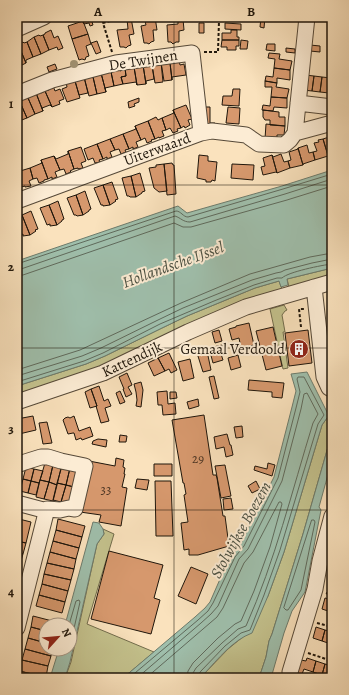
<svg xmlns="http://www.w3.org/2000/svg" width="349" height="695" font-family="Alegreya,serif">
	<rect width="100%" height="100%" fill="#fae2bd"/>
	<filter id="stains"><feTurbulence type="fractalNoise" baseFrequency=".005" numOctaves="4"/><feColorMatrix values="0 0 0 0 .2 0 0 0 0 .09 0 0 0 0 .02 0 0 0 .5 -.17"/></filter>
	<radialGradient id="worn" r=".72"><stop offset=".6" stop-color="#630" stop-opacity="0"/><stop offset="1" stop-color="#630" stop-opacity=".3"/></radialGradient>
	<path fill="#c4c28d" stroke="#726c4c" d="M332 268V277L111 365 17 397V386L86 364 105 356 162 328 187 316 255 288 279 281 282 289 289 287 287 279Z
		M284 305 287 310 285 311 282 315 285 332H283L288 368 283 369 270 309Z
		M327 418 332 423V433L303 534 272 634 269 641 266 657 259 678H201L204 674 228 649 244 636 268 596 284 552 322 425Z
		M103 529 114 534 87 624 154 652 123 678H65L71 662 97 544 104 534Z"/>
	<path fill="#9fbfac" stroke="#6c7b6c" d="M332 170V268L287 279 288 285 281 287 279 281 255 288 187 316 162 328 105 356 86 364 17 386V261L178 206 187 213 282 186Z
		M307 372 328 414 332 417V423L327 418 322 425 284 552 268 596 252 633C233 640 218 659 204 674L201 678H123L195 617 205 608 210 602 231 554 240 545 274 477 292 407 296 391 291 374Z
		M332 433V460L319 507 321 510 305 592 292 611 284 633 271 678H259L266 657 269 641 272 634 303 534Z
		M93 522 99 523 103 529 104 534 97 544 70 662 65 678H50L59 649H70V625H65Z"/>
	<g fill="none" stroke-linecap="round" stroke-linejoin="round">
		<path stroke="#5f6a5c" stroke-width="1" d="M17 264 176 211C181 211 183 217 188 217L283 189 332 174
			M17 269H21L175 216C181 218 183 222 190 222L285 194 332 179
			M17 276 23 275 174 223 183 227H191L287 200 332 186
			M17 370 80 350 181 303 250 274 310 257 332 253
			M17 376 82 356 101 348 158 320 183 308 252 280 276 273 281 272 285 270 312 263 332 259
			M17 382 84 361 103 353 160 324 214 301 254 285 277 278H282C288 272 322 265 332 264
			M312 520H314L315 522 301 590 288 610H286L284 608Z
			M69 625 76 601 79 600 80 602 70 646
			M129 678 198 620 208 611 213 603 235 557 244 546 278 478 296 408 300 392 297 379 298 377H304L324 415 318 424 280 550 264 595 250 630 241 633 225 646 201 671 198 675V678
			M137 678 201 623 211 614 218 606 239 559 248 549 282 481 301 409 304 394 307 393 318 414 313 423C292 491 275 561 246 626L238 629 222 643 196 668 193 673V678
			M146 678 217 617 223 608 244 563 253 552 279 502H281L282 504 270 547 254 591 241 621 235 624 218 638 193 663 188 671 187 678"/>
	</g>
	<path fill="#d6986d" stroke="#1f160b" d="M80 17H98L99 19 92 22 93 25 90 26 89 23 84 24Z
		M150 17H155L157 30H153L154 41 151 42 149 44 147 43H144L141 26 146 25 145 21 151 20Z
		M261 17H265L264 28 260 27Z
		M131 18 134 34 129 35 131 45 128 46 126 48 124 47H120L117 30 128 29 127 19Z
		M183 19 184 30 179 31V42H176L173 44 171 42H168L167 25 178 24V20Z
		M83 21 88 34 72 39 68 26Z
		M199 23H204V33H199Z
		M225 23 241 24V30L225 29Z
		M51 30 54 38 58 36 63 48 58 50 57 47 49 50 43 35 45 34V33Z
		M231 30H237V37H239V40H222V33H231Z
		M88 34 91 44 86 46 89 56 86 57 85 60 82 59 79 60 72 39Z
		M39 35 40 36 43 35 49 50 41 54 34 37Z
		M34 37 41 54 33 57 27 42Z
		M222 40H239V46H236V50H227V47H221Z
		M241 40 248 41 247 49H240Z
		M97 41 101 52 96 54 91 43Z
		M23 42 24 43 27 42 33 57 26 60V63L18 44Z
		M17 44H18L26 63 18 67 17 63Z
		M267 44H275V51L266 50Z
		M310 45 320 46V52L310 51Z
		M286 48 295 49V53L286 52Z
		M269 53 280 54 279 59 292 61 290 70 274 68 275 59 268 58Z
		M179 60 180 65 184 64 186 75 172 77V80L170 63Z
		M161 62 170 63 172 80 164 81Z
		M161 62 163 82 155 83 152 65Z
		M55 64 57 69 49 72 47 67Z
		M143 65 146 84 137 85 134 67Z
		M143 65H152L154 79 146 81V84Z
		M125 67H134L137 85 136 82 123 84 121 77 126 76Z
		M119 68 120 71 125 69 126 76 121 77 123 84 114 86 111 72Z
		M274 68 290 70V80L277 78V83L265 81 266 76 273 77Z
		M111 72 114 86 105 88 106 92 101 73Z
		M101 73 106 92 97 94 93 77Z
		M305 75 314 76 312 91 303 90Z
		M314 76 322 77 320 92 312 91Z
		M84 77 88 93 79 95 75 81Z
		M84 77H93L97 94 89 96Z
		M322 77 331 78 329 93 320 92Z
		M75 81 80 98 67 102 62 89 67 87 66 82Z
		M265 81 277 83 276 87 289 89 287 98 271 97 272 87H265Z
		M53 86 55 91 60 89 64 99 59 101 60 104 52 107 45 91 49 90 48 88Z
		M233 89H240L239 106 222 105 223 96H232Z
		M41 91V93L45 91 52 107 50 105 42 108 43 111 36 93Z
		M36 93 43 111 35 114 28 98 32 96V95Z
		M271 97 287 98V108L274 107 273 111 262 110 263 105 270 106Z
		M24 98 25 99 28 98 35 114 27 118 19 100Z
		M139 98V102L134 104 135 106 129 108 128 102Z
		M19 100 27 118 19 121 17 118V101Z
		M186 105 192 119 188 120 190 125 185 128 184 126 181 128 173 110Z
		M205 107H210V123H215V128H205Z
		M228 107 240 108 239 124 226 123Z
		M173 110 181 128 177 129 178 131 173 133 170 128 166 130 162 118 174 113Z
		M263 110 279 112V117H285V126L270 125V120H265L263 117Z
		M156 117 158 120 162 118 166 130 162 131 164 136 159 138V137L155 139 148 121Z
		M148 121 155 139 151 140 152 141 147 143 145 138 141 140 135 126Z
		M266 124 285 126 284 135H277V140L265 139Z
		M135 126 141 140 136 142 138 147 133 149V147L129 149 123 134 136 129Z
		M123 134 129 149 125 150 126 152 121 154 119 149 115 150 110 139Z
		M332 136V154L328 155 323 139Z
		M110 139 115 150 110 152 112 157 107 159V157L103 159 97 144Z
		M323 139 328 156 315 160 313 152 317 151 314 143 319 142 318 140Z
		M97 144 103 159 99 160 100 162 95 163 93 158 88 160 84 149Z
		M307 145 309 153 313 152 315 160 303 164V165L298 148Z
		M81 147 86 161 81 163 83 168 78 169V168L74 169 68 151Z
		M298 148 303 165 290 168 288 161 291 160 289 152 298 149Z
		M68 151 74 169 70 171 71 172 66 174 64 169 60 170 54 156 56 159 68 154Z
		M281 154 284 162 288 161 290 168 277 173 272 155 273 157Z
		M199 155 208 156V161L217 162 215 181 212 180 211 182H206V180L197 178Z
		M272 155 277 173 276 172 263 175 261 167 265 166 263 158Z
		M54 156 60 170 55 172 57 177 52 179V177L48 179 41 160Z
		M41 160 48 179 44 180V181L39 183 37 178 33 179 30 168 42 163Z
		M172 163 173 165H174L176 194 167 195 164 164Z
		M164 164 167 191 159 192 154 188 149 168 156 167V165Z
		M232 164 254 165 253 180 231 178Z
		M30 168 33 179 29 181 31 186 25 187V186L21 187 17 172Z
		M140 173 145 191 142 192V193L136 197 131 176Z
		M131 176 136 197H130L129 196H127L122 178Z
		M112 182 118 199 115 200 116 201 110 205 103 185Z
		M103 185 110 205 103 206V205H101L94 188Z
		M85 191 91 209 89 210V211L83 215 76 195Z
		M76 195 83 215 77 216 76 215H74L67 198Z
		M58 201 64 219 62 220V221L57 225 49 205Z
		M49 205 57 225 50 226V224L47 225 40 208Z
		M31 211 38 229 35 230 36 231 30 235 22 215Z
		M22 215 30 235 23 236V234L20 235 17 227V217Z
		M249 323 254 345 241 348 239 338 232 340 229 329 236 327V326Z
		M331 326V337L326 338 325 327Z
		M273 327 282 366 266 370 256 331Z
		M219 330 222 341 215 343 212 332Z
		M308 330 312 363 289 366 285 333Z
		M222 345 224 354H221L223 360 213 363 209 348Z
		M207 351 211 370 203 372 197 353Z
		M169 353 177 370 171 373 169 369 165 371 158 358Z
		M238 355 241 367 231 370 228 358Z
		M158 358 165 371 154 376 148 363Z
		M190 359 194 378 183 381 178 362Z
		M127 373 132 385 128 387 132 394 126 397 123 389H124L119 377Z
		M214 376 219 398 214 399 209 377Z
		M249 380 284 383 282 398 272 397V392L248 390Z
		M141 382 143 390 141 407 136 406 137 400 136 392 134 384Z
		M99 386 104 401 108 399 111 406 105 408 109 421 101 423 96 406H97L91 389Z
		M91 389 97 406 90 408 85 392Z
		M120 391 125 402 120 404 116 393Z
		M167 391 168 404 175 403 176 414 163 415 162 405H158L157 392Z
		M170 392H176L177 398 170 399Z
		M198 399 199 406 189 409 187 402Z
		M204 415 213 475H216L217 478 223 516H225L229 546 198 555H189V549L184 550 181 523 188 522 184 495 186 494 184 483H183L172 420Z
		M33 416 36 430 19 434 17 424V419Z
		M74 416 79 431 90 427 93 436 82 440 81 438 76 440 74 433H73L68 434 63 420 65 418 68 417 70 418Z
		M47 422 52 443 43 444 39 423Z
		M242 426 243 437 236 438 234 427Z
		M227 434 230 445H231L233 455 226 457 224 447 216 449 214 437Z
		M120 435 127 436 126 442H119Z
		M98 439 107 440 106 447 92 444 93 441Z
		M116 458 124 460 123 467 125 468 124 474H125L122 487 127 488 121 526 99 522 101 515 80 512 89 461 115 466Z
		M45 463 53 465 49 482 40 480Z
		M268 463 275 465 272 476 254 470 255 466 267 469Z
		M154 464H172V476H154Z
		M53 465 61 468 57 485 49 482Z
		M225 465 231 496 221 498 215 466Z
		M62 466 70 468 66 485 57 483Z
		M26 467 34 469 31 481 23 479Z
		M70 468 78 470 74 487 66 485Z
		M34 469 43 471 39 483 31 481Z
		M23 479 31 481 28 493 20 491Z
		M137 479 149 480 147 490 135 488Z
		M40 480 49 482 44 499 36 497Z
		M31 481 39 483 36 495 28 493Z
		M155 481H171L173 536H156Z
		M256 481 260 489 252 493 248 486Z
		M49 482 57 485 53 501 44 499Z
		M57 483 66 485 61 502 53 500Z
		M66 485 74 487 70 504 61 502Z
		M231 498 233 509 224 510 223 499Z
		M19 519 31 522 26 543 17 541V527Z
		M58 519 85 526 82 537 56 530Z
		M56 530 82 537 79 548 53 541Z
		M17 541 26 543 23 554 17 552Z
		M53 541 79 548 76 559 50 552Z
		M109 551 163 565 154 598 160 600 151 634 91 619Z
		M17 552 23 554 20 564 17 563Z
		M50 552 76 559 74 569 47 563Z
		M47 563 74 569 71 580 44 574Z
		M191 567 208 574 196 604 178 596Z
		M44 574 71 580 68 591 42 584Z
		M42 584 68 591 65 602 39 595Z
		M39 595 65 602 62 613 36 606Z
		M325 598 332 600V609L331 612 322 609Z
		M33 616 60 623 59 625H46V631L31 627Z
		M31 627 46 631V643L28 638Z
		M316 627 325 630 322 641 313 638Z
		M325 630 332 632V640L331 644 322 641Z
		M28 638 46 643V649H53L51 656 25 649Z
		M25 649 51 656 48 666 22 660Z
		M307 658 316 661 313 672 304 669 302 674H301L299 678 297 677 298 673 297 672 301 660 306 661Z
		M22 660 48 666 46 677 19 671Z
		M316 661 325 664 322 675 313 672Z
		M325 664 332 666 331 678 322 675Z
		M19 671 46 677V678H17Z"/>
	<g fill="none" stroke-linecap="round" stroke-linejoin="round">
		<g stroke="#564938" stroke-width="17">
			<path id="minor" d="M17 29 44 17
				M17 94 52 80 116 63 192 53 201 133
				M298 103 332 107
				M295 133 332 123
				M17 201 201 133 212 131 246 135 259 144 284 145 290 140 295 133 307 17
				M314 287 324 377 329 388
				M17 402 103 373 188 332 246 307 332 282
				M17 465 25 462 41 457H48L61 461 85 466 75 509 69 508 60 510 47 509 17 628
				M17 503 47 511
				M291 678 290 672 315 589 320 561 332 516"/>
		</g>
		<path stroke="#1f160b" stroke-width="2" stroke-dasharray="3 2" stroke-linecap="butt" d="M112 52 103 23 122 18V17
			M204 52H218L219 21
			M301 327 299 309H305
			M326 593 332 595
			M317 623 332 627
			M308 653 332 661"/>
		<use href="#minor" stroke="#fcecd4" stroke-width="15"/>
	</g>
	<circle fill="#a19374" cx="74" cy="64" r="4"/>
	<path fill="none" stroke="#1f160b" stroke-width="1" stroke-opacity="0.55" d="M174 17V678M17 185H332M17 348H332M17 510H332"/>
	<defs>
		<g id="building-disc" transform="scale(1)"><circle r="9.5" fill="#8f2418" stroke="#fcecd4"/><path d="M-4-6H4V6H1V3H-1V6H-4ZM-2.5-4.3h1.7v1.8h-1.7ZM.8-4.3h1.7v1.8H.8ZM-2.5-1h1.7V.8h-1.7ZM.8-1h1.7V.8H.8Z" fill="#fff"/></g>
	</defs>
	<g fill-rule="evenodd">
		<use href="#building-disc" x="299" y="349"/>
	</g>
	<g text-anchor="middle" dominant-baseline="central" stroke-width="4" stroke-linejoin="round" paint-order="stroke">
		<g font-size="13" fill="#4d3624">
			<text x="198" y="458">29</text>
			<text x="106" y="489">33</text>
		</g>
		<g font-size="15" fill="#1f160b" stroke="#fcecd4">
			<text transform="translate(143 60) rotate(-9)">De Twijnen</text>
			<text transform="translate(157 149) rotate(-20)">Uiterwaard</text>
			<text transform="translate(132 359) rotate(-25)">Kattendijk</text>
		</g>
		<g font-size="15" fill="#1f160b" stroke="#fcecd4" text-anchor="end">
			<text x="285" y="349">Gemaal Verdoold</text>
		</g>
		<g font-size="16" font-style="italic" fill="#4c5143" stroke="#fcecd4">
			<text transform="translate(173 265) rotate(-20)">Hollandsche IJssel</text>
			<text transform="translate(241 530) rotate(-61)">Stolwijkse Boezem</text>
		</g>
	</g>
	<rect width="349" height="695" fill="none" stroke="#fae2bd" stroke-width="44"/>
	<g transform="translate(58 637) rotate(63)"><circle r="19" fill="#fcecd4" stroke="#a49684"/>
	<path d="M0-3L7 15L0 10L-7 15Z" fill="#8f2418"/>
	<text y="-6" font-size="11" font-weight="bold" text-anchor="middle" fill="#1f160b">N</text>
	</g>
	<rect x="22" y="22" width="305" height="651" fill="none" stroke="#1f160b" stroke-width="1.5"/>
	<g font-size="13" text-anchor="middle" font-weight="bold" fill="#1f160b">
		<text x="98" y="16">A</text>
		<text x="251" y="16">B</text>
		<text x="11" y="108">1</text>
		<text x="11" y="271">2</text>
		<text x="11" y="433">3</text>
		<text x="11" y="596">4</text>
	</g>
	<rect width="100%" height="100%" filter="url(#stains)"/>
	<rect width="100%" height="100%" fill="url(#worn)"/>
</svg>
